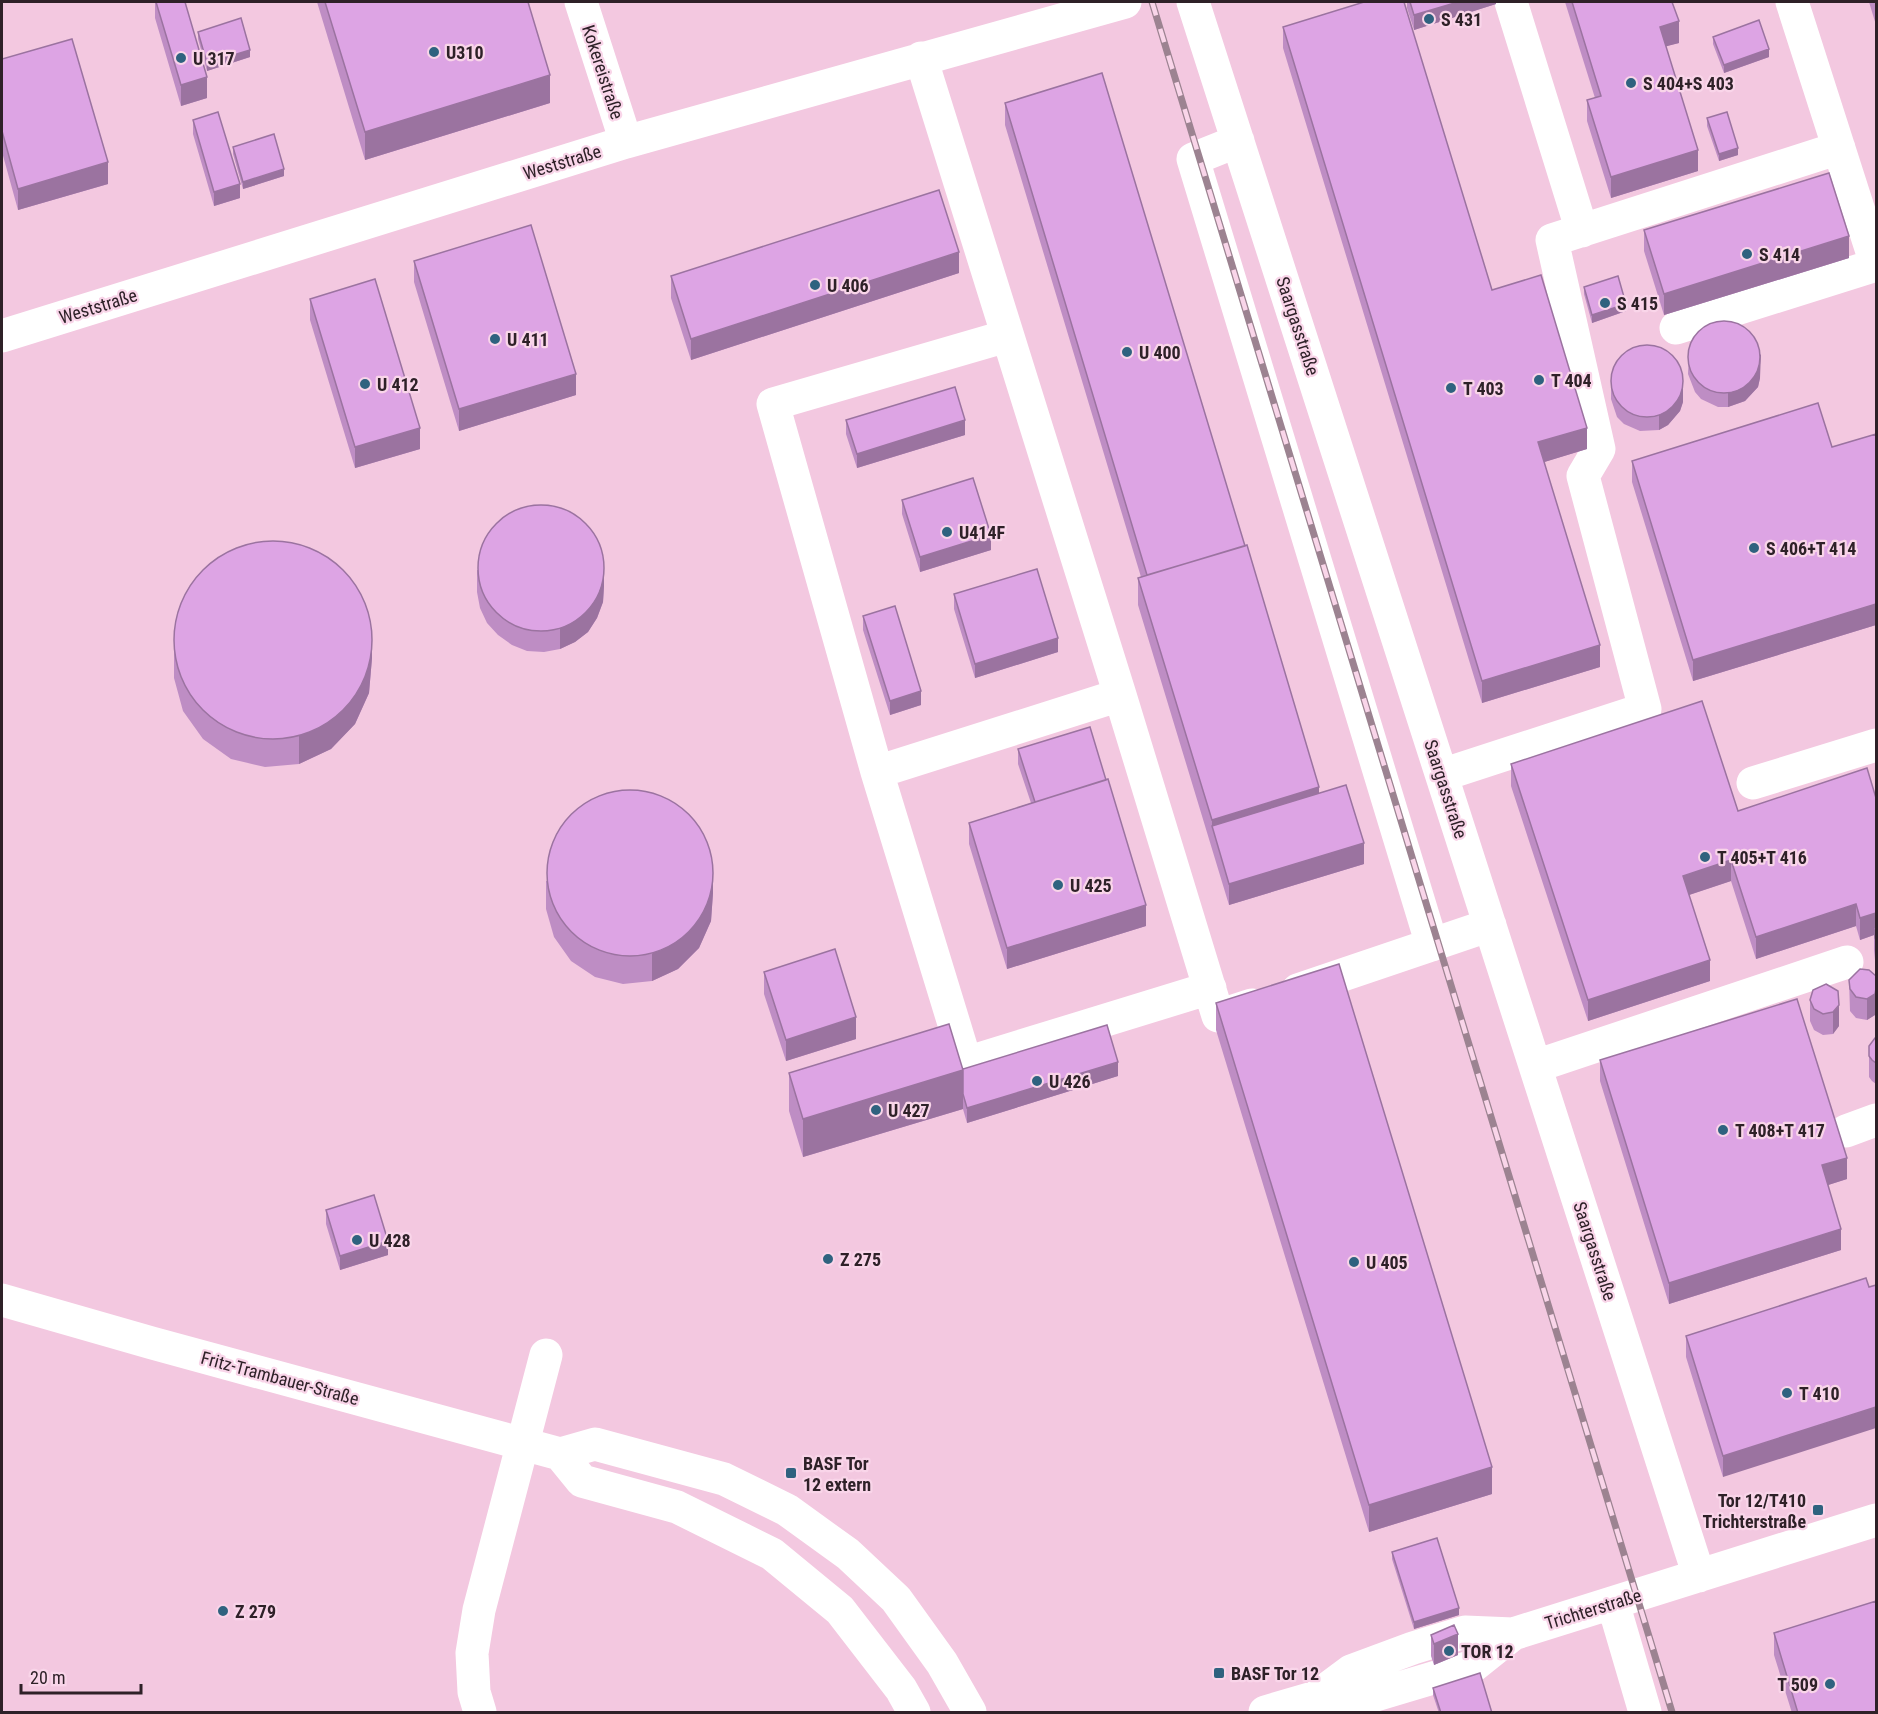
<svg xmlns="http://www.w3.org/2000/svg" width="1878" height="1714" font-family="'Roboto Condensed',sans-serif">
	<rect width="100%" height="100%" fill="#f9d5e9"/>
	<path fill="#f3c8e0" d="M2 2H1876V1712H2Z"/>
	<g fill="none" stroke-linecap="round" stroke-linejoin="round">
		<path stroke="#fff" stroke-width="33" d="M581 2 626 142
			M1193 2 1699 1576
			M1511 2 1582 231
			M1792 2 1876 264
			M921 58 1120 695 1218 1016 1252 1005
			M1238 141 1193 159 1432 945
			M1676 328 1876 265
			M2 336 626 142 1125 2
			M1007 336 773 404 877 772 966 1063 1210 988
			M877 772 1120 695
			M1442 775 1645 709 1583 476 1599 449 1552 240 1839 148
			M1753 783 1876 745
			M1298 990 1490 925
			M1536 1066 1847 962
			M1846 1131 1876 1120
			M2 1300 152 1343 560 1454 595 1444 724 1479 787 1510 848 1554 896 1599 942 1663 970 1712
			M560 1454 582 1481 677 1507 772 1554 840 1610 901 1689 914 1712
			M1613 1603 1645 1712
			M1316 1697 1351 1671 1413 1648 1465 1632 1513 1634 1876 1520
			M480 1712 474 1692 472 1653 479 1610 546 1355
			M1265 1712 1316 1697 1359 1700 1473 1666 1513 1634"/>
		<g stroke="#9c8391" stroke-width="7">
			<path id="rail" d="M1152 2 1672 1712"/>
		</g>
		<use href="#rail" stroke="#f9d5e9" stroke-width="4.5" stroke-dasharray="14" stroke-linecap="butt"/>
	</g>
	<path fill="#be8dc4" d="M155 2H185L207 98 181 106 155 18Z
		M317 2H528L550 103 365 160Z
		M814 2H837L833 3H818Z
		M1407 2H1496V4L1414 30 1407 8Z
		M1565 2H1672L1679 43 1666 46 1698 171 1611 198 1587 121V100L1595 98Z
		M1869 2H1876V25Z
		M1283 27 1587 449 1544 462 1600 667 1482 703 1283 48Z
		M198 32 250 57 207 71 198 39Z
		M1713 37 1769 57 1724 73 1713 44Z
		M2 59 108 184 18 210 2 152Z
		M1005 103 1319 793 1364 864 1229 905 1138 605V578L1141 577 1005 125Z
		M1707 118 1738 155 1719 161 1707 126Z
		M193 120 240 198 214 206 193 134Z
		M233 147 284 176 243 189 233 154Z
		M1644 230 1849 258 1664 315 1644 251Z
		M414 261 576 395 459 431 414 282Z
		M959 273 691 360 671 298V276Z
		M1584 287 1626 311 1592 323 1584 294Z
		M310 299 420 449 355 468 310 320Z
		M1689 351 1760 378 1758 387 1745 401 1728 407H1718L1701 399 1695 392 1688 374Z
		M1611 375 1683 402 1680 411 1668 425 1659 430 1640 431 1624 424 1617 417 1611 399Z
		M846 420 965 435 857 468 846 434Z
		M1876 434V625L1693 681 1632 482V461L1832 447Z
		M902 500 991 550 920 572 902 514Z
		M477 570 604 586 603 602 597 618 588 632 575 642 560 649 544 652 527 651 512 645 498 635 487 623 480 608 477 592Z
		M954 594 1058 652 975 678 954 609Z
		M863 616 921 705 890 715 863 630Z
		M174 650 372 658 369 693 355 724 331 749 299 764 265 767 231 759 203 739 183 711 174 678Z
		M1018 749 1146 926 1007 969 969 844V823L1031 803 1018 764Z
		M1511 764 1738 811 1876 798V961L1875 960 1874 950V935L1860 940 1856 926 1756 959 1731 881 1689 895 1710 981 1588 1021 1511 786Z
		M546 881 713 893 711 921 699 948 678 969 652 981 623 984 595 977 571 961 554 937 546 909Z
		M764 972 856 1039 786 1061 764 994Z
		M1876 976V1009L1875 1015 1867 1020 1856 1018 1850 1011 1849 980Z
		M1826 984 1839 1026 1833 1034 1823 1035 1814 1030 1810 1021V1000Z
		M1216 1003 1492 1494 1369 1532 1216 1030Z
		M1876 1038V1084L1872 1081 1869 1077V1046Z
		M1600 1060 1847 1179 1828 1185 1841 1250 1669 1304 1600 1081Z
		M963 1069 1118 1076 967 1123 963 1109 803 1157 789 1111V1073Z
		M326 1210 388 1255 340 1270 326 1224Z
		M1866 1278 1723 1477 1686 1357V1336Z
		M1392 1552 1459 1615 1414 1629 1392 1559Z
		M1774 1633 1876 1713H1792L1774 1655Z
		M1431 1635 1458 1655 1434 1665 1431 1656Z
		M1433 1688 1492 1713H1439L1433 1695Z"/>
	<path fill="#9b73a0" d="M1458 2H1496V4L1414 30V15Z
		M1679 21V43L1660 48V27Z
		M1769 49V57L1724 73V65Z
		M250 50V57L207 71V63Z
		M550 75V103L365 160V132Z
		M207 77V98L181 106V85Z
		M1738 148V155L1719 161V154Z
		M1698 150V171L1611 198V177Z
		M108 162V184L18 210V189Z
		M284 169V176L243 189V182Z
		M240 184V198L214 206V192Z
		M1849 236V258L1664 315V294Z
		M959 252V273L691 360V339Z
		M1626 304V311L1592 323V315Z
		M1761 354 1760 378 1758 387 1745 401 1728 407V393Z
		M576 374V395L459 431V409Z
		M1683 378V402L1680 411 1668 425 1659 430V415Z
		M965 420V435L857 468V454Z
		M420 428V449L355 468V447Z
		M1587 428V449L1538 464V442Z
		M991 535V550L920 572V557Z
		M604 565V586L603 602 597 618 588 632 575 642 560 649V628Z
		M1876 604V625L1693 681V660Z
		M372 631V658L369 693 355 724 331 749 299 764V736Z
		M1058 638V652L975 678V664Z
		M1600 645V667L1482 703V681Z
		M921 691V705L890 715V701Z
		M1319 787V814L1212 826V820Z
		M1364 843V864L1229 905V884Z
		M1731 860V881L1683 897V876Z
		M713 865V893L711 921 699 948 678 969 652 981V954Z
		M1856 904V926L1756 959V937Z
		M1146 905V926L1007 969V948Z
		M1876 913V934L1874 928V935L1860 940V918Z
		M1710 960V981L1588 1021V1000Z
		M1876 988V1009L1875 1015 1867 1020V999Z
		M1839 1005V1026L1833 1034V1012Z
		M856 1017V1039L786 1061V1040Z
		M1118 1062V1076L967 1123V1108Z
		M963 1070V1109L803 1157V1119Z
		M1847 1158V1179L1822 1187V1165Z
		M1841 1229V1250L1669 1304V1283Z
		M388 1241V1255L340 1270V1256Z
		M1876 1407V1428L1723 1477V1456Z
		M1492 1467V1494L1369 1532V1505Z
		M1459 1608V1615L1414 1629V1622Z
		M1458 1634V1655L1434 1665V1644Z"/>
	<path fill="#dda4e4" stroke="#9b73a0" stroke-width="1.5" d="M156 2H185L207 77 181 85Z
		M325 2H528L550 75 365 132Z
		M1364 2H1404L1492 290 1541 275 1587 428 1538 442 1600 645 1482 681 1283 27Z
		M1410 2H1458L1414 15Z
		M1572 2H1672L1679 21 1660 27 1698 150 1611 177 1587 100 1601 96Z
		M241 18 250 50 207 63 198 32Z
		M1759 20 1769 49 1724 65 1713 37Z
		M72 39 108 162 18 189 2 131V59Z
		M1102 73 1245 546 1147 575 1005 103Z
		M218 112 240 184 214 192 193 120Z
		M1727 112 1738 148 1719 154 1707 118Z
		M274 134 284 169 243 182 233 147Z
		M1829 173 1849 236 1664 294 1644 230Z
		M939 190 959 252 691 339 671 276Z
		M531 225 576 374 459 409 414 261Z
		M1618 276 1626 304 1592 315 1584 287Z
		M375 279 420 428 355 447 310 299Z
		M1688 357a36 36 0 1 1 72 0a36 36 0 1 1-72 0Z
		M1611 381a36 36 0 1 1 72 0a36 36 0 1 1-72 0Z
		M955 387 965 420 857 454 846 420Z
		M1818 403 1832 447 1876 434V604L1693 660 1632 461Z
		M973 478 991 535 920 557 902 500Z
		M478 568a63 63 0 1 1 126 0a63 63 0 1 1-126 0Z
		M174 640a99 99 0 1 1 198 0a99 99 0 1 1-198 0Z
		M1247 545 1319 787 1212 820 1138 578Z
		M1037 569 1058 638 975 664 954 594Z
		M895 606 921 691 890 701 863 616Z
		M1702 701 1738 811 1867 768 1876 798V913L1860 918 1856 904 1756 937 1731 860 1683 876 1710 960 1588 1000 1511 764Z
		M1090 727 1106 780 1035 802 1018 749Z
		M1108 779 1146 905 1007 948 969 823Z
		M1346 785 1364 843 1229 884 1212 826Z
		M547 873a83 83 0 1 1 166 0a83 83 0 1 1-166 0Z
		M1876 926V940L1875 938 1874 928Z
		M835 949 856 1017 786 1040 764 972Z
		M1339 964 1492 1467 1369 1505 1216 1003Z
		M1860 969 1869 970 1876 976V988L1875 994 1867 999 1856 997 1850 989 1849 980Z
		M1826 984 1838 991 1839 1005 1833 1012 1823 1014 1814 1009 1810 1000 1813 990Z
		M1797 999 1847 1158 1822 1165 1841 1229 1669 1283 1600 1060Z
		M949 1024 963 1070 803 1119 789 1073Z
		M1107 1025 1118 1062 967 1108 963 1094V1069Z
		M1875 1038H1876V1063L1872 1060 1869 1056V1046Z
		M374 1195 388 1241 340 1256 326 1210Z
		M1866 1278 1869 1287 1876 1285V1407L1723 1456 1686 1336Z
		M1437 1538 1459 1608 1414 1622 1392 1552Z
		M1876 1601V1713H1798L1774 1633Z
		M1454 1625 1458 1634 1434 1644 1431 1635Z
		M1480 1673 1492 1713H1441L1433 1688Z"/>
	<g fill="#2f627f" stroke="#f9d5e9" stroke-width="2">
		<circle cx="1429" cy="19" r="6"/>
		<circle cx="434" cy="52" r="6"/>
		<circle cx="181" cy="58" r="6"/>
		<circle cx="1631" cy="83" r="6"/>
		<circle cx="1747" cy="254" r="6"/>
		<circle cx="815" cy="285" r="6"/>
		<circle cx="1605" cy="303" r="6"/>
		<circle cx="495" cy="339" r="6"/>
		<circle cx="1127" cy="352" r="6"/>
		<circle cx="1539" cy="380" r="6"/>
		<circle cx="365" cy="384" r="6"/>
		<circle cx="1451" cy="388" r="6"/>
		<circle cx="947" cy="532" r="6"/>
		<circle cx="1754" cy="548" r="6"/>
		<circle cx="1705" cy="857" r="6"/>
		<circle cx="1058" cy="885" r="6"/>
		<circle cx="1037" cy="1081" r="6"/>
		<circle cx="876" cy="1110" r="6"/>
		<circle cx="1723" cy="1130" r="6"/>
		<circle cx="357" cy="1240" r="6"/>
		<circle cx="828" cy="1259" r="6"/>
		<circle cx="1354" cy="1262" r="6"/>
		<circle cx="1787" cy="1393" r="6"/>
		<rect x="785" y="1467" width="12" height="12" rx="3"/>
		<rect x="1812" y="1504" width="12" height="12" rx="3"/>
		<circle cx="223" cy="1611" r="6"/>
		<circle cx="1449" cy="1651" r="6"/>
		<rect x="1213" y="1667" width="12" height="12" rx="3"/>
		<circle cx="1830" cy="1684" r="6"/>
	</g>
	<g text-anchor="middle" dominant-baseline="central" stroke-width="4.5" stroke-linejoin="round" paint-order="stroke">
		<g font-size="18" font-weight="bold" fill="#2e2128" stroke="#f9d5e9" text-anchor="start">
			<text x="1441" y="19">S 431</text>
			<text x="446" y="52">U310</text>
			<text x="193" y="58">U 317</text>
			<text x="1643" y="83">S 404+S 403</text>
			<text x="1759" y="254">S 414</text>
			<text x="827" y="285">U 406</text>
			<text x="1617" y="303">S 415</text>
			<text x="507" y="339">U 411</text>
			<text x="1139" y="352">U 400</text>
			<text x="1551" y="380">T 404</text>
			<text x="377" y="384">U 412</text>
			<text x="1463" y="388">T 403</text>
			<text x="959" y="532">U414F</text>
			<text x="1766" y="548">S 406+T 414</text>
			<text x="1717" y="857">T 405+T 416</text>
			<text x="1070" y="885">U 425</text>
			<text x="1049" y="1081">U 426</text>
			<text x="888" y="1110">U 427</text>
			<text x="1735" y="1130">T 408+T 417</text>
			<text x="369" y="1240">U 428</text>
			<text x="840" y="1259">Z 275</text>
			<text x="1366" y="1262">U 405</text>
			<text x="1799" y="1393">T 410</text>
			<text x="803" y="1463">BASF Tor<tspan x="803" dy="21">12 extern</tspan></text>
			<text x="1806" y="1500" text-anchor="end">Tor 12/T410<tspan x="1806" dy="21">Trichterstraße</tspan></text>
			<text x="235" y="1611">Z 279</text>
			<text x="1461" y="1651">TOR 12</text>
			<text x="1231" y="1673">BASF Tor 12</text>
			<text x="1818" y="1684" text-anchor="end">T 509</text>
		</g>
		<g font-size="18" fill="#2e2128" stroke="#f9d5e9">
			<text transform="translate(603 72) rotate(72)">Kokereistraße</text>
			<text transform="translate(562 162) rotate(-17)">Weststraße</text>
			<text transform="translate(98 306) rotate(-17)">Weststraße</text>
			<text transform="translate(1298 326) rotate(72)">Saargasstraße</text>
			<text transform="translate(1446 789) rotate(72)">Saargasstraße</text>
			<text transform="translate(1595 1251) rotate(72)">Saargasstraße</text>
			<text transform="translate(280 1378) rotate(15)">Fritz-Trambauer-Straße</text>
			<text transform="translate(1593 1609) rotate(-17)">Trichterstraße</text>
		</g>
	</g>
	<rect width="1878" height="1714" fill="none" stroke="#2e2128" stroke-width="6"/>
	<path d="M21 1684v9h120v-9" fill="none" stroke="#2e2128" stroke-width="3"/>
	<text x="30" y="1684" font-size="18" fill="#2e2128" stroke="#f9d5e9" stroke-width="4.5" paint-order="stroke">20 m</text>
</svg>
